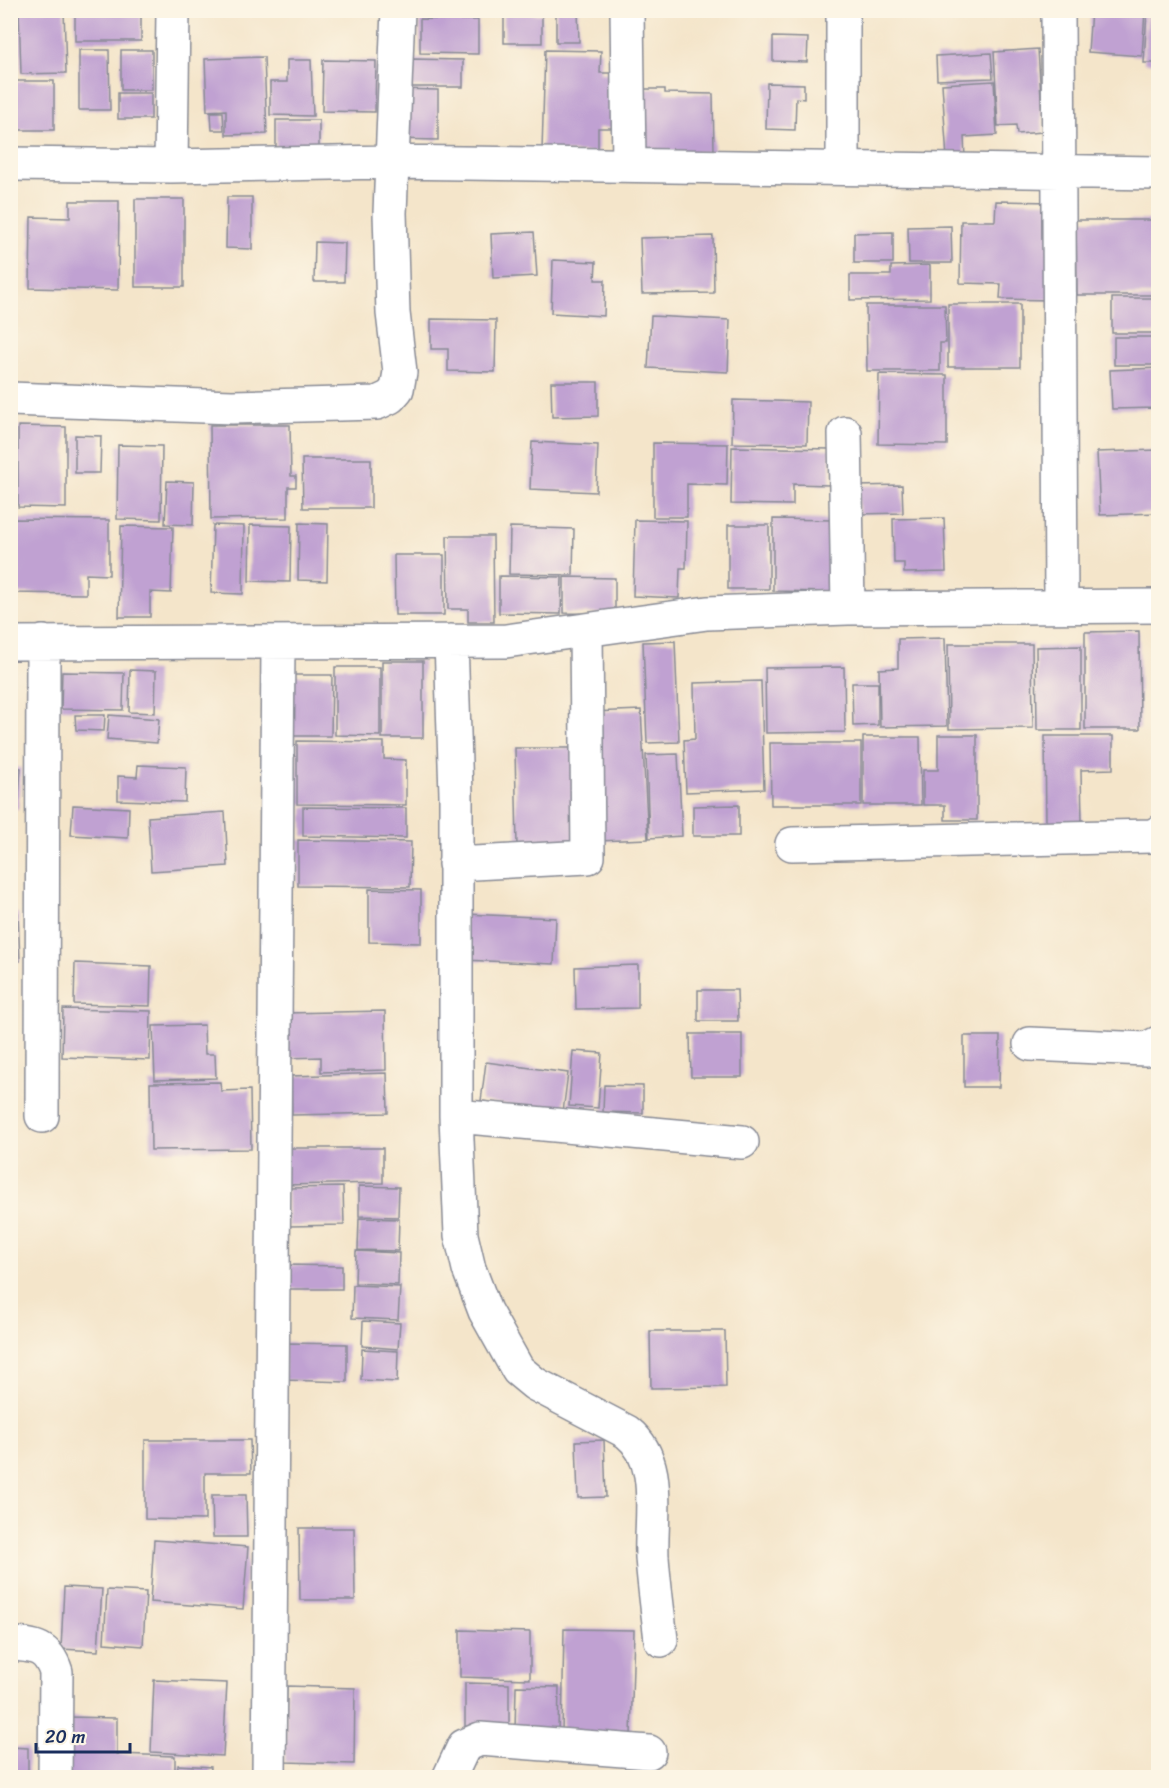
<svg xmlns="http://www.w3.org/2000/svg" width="1169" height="1788" font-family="Sriracha,sans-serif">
	<rect width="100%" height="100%" fill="#fcf5e5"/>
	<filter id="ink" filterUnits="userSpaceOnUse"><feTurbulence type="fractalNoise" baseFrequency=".0167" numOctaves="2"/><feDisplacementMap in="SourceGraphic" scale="12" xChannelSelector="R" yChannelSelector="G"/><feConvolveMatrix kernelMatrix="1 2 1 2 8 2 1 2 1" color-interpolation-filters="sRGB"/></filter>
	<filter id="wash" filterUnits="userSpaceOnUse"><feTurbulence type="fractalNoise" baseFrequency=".008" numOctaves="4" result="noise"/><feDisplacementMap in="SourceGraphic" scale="24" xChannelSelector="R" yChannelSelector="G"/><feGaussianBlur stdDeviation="1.35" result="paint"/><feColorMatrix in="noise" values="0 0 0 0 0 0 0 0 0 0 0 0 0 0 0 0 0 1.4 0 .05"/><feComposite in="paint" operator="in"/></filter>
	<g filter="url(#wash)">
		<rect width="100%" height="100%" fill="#f4e5ca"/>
		<g id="blocks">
			<path fill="#c0a1d2" d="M19 10H64L66 73 21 74Z
				M75 10H141V41H75Z
				M429 10H461V15L429 14Z
				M556 10H578L579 42H556Z
				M1091 10H1145L1142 56 1088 52Z
				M1147 10H1158V63H1144Z
				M504 14H542V43H504Z
				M420 19 478 20V54L420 53Z
				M773 37 808 38 807 62 773 61Z
				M1038 49 1043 132 1017 134 1016 125 998 126 994 52Z
				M79 50H109L110 110H79Z
				M121 50H152V90H121Z
				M545 50 601 51 600 73H614L612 128H598V153L542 151Z
				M991 53 993 78 937 80 936 56Z
				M264 57 267 134 226 135V110L207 111 205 59Z
				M411 59 463 60V87H410Z
				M287 60H311L313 116 270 115V82H287Z
				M323 60 376 61 375 112 322 111Z
				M10 81H54V130H10Z
				M994 81 997 135 964 137 965 158 947 159 942 84Z
				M767 83 804 84V99L796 98 795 130 766 129Z
				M396 89 438 90V140L395 139Z
				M634 89H665V93L713 94 714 152H634Z
				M118 93H151V119H118Z
				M211 112H223L224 130H212Z
				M276 120H319V148L276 147Z
				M227 197H252V249L226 248Z
				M135 199H184V287H135Z
				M70 201H119L118 290 30 288 31 217 70 218Z
				M996 201 1053 202 1052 300 1000 299 1001 284 960 283 961 221H995Z
				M1076 220H1158V295H1077Z
				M951 226 952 263H909L908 227Z
				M534 232 537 276 493 278 491 234Z
				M893 232V263H854V233Z
				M713 236 714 293 642 294 640 238Z
				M315 242 345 243 344 282H314Z
				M553 260 596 262 595 280H605L604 316 551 313Z
				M930 265V299L850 300V275H891V266Z
				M1112 298H1158V333H1112Z
				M948 304H1020V367H948Z
				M866 305H945L946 343H940V371H867Z
				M651 316 730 320 728 372 648 368Z
				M431 319 496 320 495 372 448 371V349H431Z
				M1114 337H1158V365H1114Z
				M1158 368V408L1112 409 1110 370Z
				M879 374 947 375V445L878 444Z
				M551 382H598V416L552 417Z
				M733 400 808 402 807 444 732 443Z
				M210 425H290L291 476H296V487H288V518L211 519Z
				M18 426 66 427V508L18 507Z
				M75 435 101 436 100 473H75Z
				M532 442 598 445 596 492 530 489Z
				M653 443 728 444 727 485 687 484V517H653Z
				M118 445 162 446 161 520 117 519Z
				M732 447 830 449V485L793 484V505L731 504Z
				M1158 450V513L1100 515 1097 452Z
				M302 459H371V508H303Z
				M167 481 194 482 193 525 165 524Z
				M902 485 903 513 859 514 858 486Z
				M944 518 946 572 904 573V563H894L893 519Z
				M11 519 109 520V575L86 574V594L10 593Z
				M773 519 833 520V592L773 591Z
				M635 520 687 521 686 568H680L679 598 633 596Z
				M299 523 328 524 327 581 298 580Z
				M213 525 244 526 243 594 211 593Z
				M250 525 291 526 290 582 249 581Z
				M728 525H769V589H728Z
				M121 526 173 527 171 593 150 592V617H119Z
				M510 527 574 529 573 575 509 574Z
				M447 536H493L494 622H468V609H448Z
				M394 555H444V615H395Z
				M499 576 562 577 561 614 499 613Z
				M564 577 615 578V614L564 613Z
				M1139 631 1140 729H1085V632Z
				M945 638 947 726 880 727 879 669 898 668V639Z
				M675 641 679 742 647 743 643 642Z
				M948 644H1032L1033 728 949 729Z
				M1081 646V730H1037L1036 647Z
				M382 661H423V738H382Z
				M335 667H380V736L335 735Z
				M844 667 845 732 766 733 765 668Z
				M130 670 156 671 155 713 129 712Z
				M62 672 124 673 123 710 61 709Z
				M292 675H332L331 736H291Z
				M761 681 764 789 686 792 684 740 695 739 694 683Z
				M852 683H878V725L853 726Z
				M641 710 648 839 597 841 591 712Z
				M75 715H105L104 731 76 730Z
				M109 715 159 719 157 743 107 739Z
				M938 735H977V820H945V805H923V770H938Z
				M1045 736H1113V769L1081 770 1082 823 1046 824Z
				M863 737H920L921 805H863Z
				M297 741 384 742V759L406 760V805L297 804Z
				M770 743H861V805H771Z
				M515 748H574L576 846 517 847Z
				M678 754 682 836 649 838 646 755Z
				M138 765 186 767 185 802 118 800V776L137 777Z
				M10 767 21 768 18 809 10 808Z
				M73 805 129 808 128 838 71 835Z
				M739 805V836H693V806Z
				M303 807 406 808V838L303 836Z
				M225 812 228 866 151 871 148 817Z
				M298 840 411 842 410 887 298 886Z
				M369 889 421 890V943L369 942Z
				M10 913H18L20 961 10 962Z
				M465 914 556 918 554 964 463 960Z
				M75 963 151 966 150 1006 74 1004Z
				M638 965V1008L576 1009 575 967Z
				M698 990H737L738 1021H698Z
				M63 1009 151 1011 150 1060 62 1057Z
				M385 1011 386 1070 321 1072V1057L286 1058V1013Z
				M204 1025 205 1054H215L216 1078 155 1080 153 1026Z
				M690 1034H742V1077H691Z
				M964 1036H1000L999 1087H964Z
				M573 1051 602 1053 598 1108 569 1106Z
				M486 1062 568 1073 563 1112 481 1101Z
				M387 1073 388 1113 292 1115 291 1076Z
				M220 1082 221 1091 250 1090 251 1149 151 1150 150 1083Z
				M604 1085 643 1086V1113L603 1112Z
				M282 1148H383V1183L283 1185Z
				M359 1186 399 1187 398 1217 359 1216Z
				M343 1187 344 1225 288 1226 287 1188Z
				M359 1218 399 1219 398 1251 358 1250Z
				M356 1251 399 1253 398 1285 355 1283Z
				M287 1265 342 1266V1289H287Z
				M353 1285 400 1287 398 1320 352 1318Z
				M363 1321 400 1323 398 1349 362 1346Z
				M650 1331H725L726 1387 651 1388Z
				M285 1343 347 1344V1382L285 1380Z
				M362 1349 398 1351 397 1382 361 1380Z
				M145 1440H250L251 1473H205V1520L145 1519Z
				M604 1440 606 1497 578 1498 576 1441Z
				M212 1495H246L247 1537H213Z
				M299 1528H354L355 1600H300Z
				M154 1540 248 1547 243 1609 150 1602Z
				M64 1587 102 1589 98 1651 61 1649Z
				M107 1590 146 1592 143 1646 104 1643Z
				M564 1629 634 1630 631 1736 562 1734Z
				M460 1630 530 1632V1679L460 1677Z
				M154 1680 227 1683 223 1756 151 1752Z
				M465 1683 509 1684V1730L465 1729Z
				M287 1686 355 1688 354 1764 285 1762Z
				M516 1686 559 1687 558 1732 515 1731Z
				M66 1717 117 1718V1754L175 1756V1778H65Z
				M10 1747 28 1748V1778H10Z
				M178 1765 211 1767 210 1778H177Z"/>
		</g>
	</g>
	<g filter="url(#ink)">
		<use href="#blocks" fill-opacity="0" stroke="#888a94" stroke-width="1.5"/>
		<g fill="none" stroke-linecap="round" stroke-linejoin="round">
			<g stroke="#888a94" stroke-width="36">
				<path id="minor" d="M627 10 629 164
					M843 10V168
					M1058 10 1061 606
					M10 164 171 166 390 162 1158 173
					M171 166 173 10
					M10 399 232 407 377 403 390 397 397 389 400 372 393 313 390 213 398 10
					M845 433 848 608
					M451 641 456 794V1116L461 1235 469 1269 485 1311 518 1370 535 1384 627 1432C664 1461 650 1516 652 1557 654 1585 658 1612 661 1640
					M10 643 506 641 707 613 848 608 1158 606
					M792 844 1152 836 1158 833
					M455 864 588 857 586 630
					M1030 1044 1146 1049 1158 1043
					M42 1116 43 642
					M456 1116 742 1142
					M10 1644C35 1645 48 1647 56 1672L55 1778
					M269 1778 278 644
					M449 1778 464 1746 480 1739 649 1752"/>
			</g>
			<use href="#minor" stroke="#fff" stroke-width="33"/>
		</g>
	</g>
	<rect width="1169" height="1788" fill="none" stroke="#fcf5e5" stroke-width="36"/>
	<path d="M36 1743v9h94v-9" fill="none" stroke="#1b2f5e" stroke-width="3"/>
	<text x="45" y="1743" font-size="18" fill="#1b2f5e" stroke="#fcf5e5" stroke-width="4.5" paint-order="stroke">20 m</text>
</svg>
